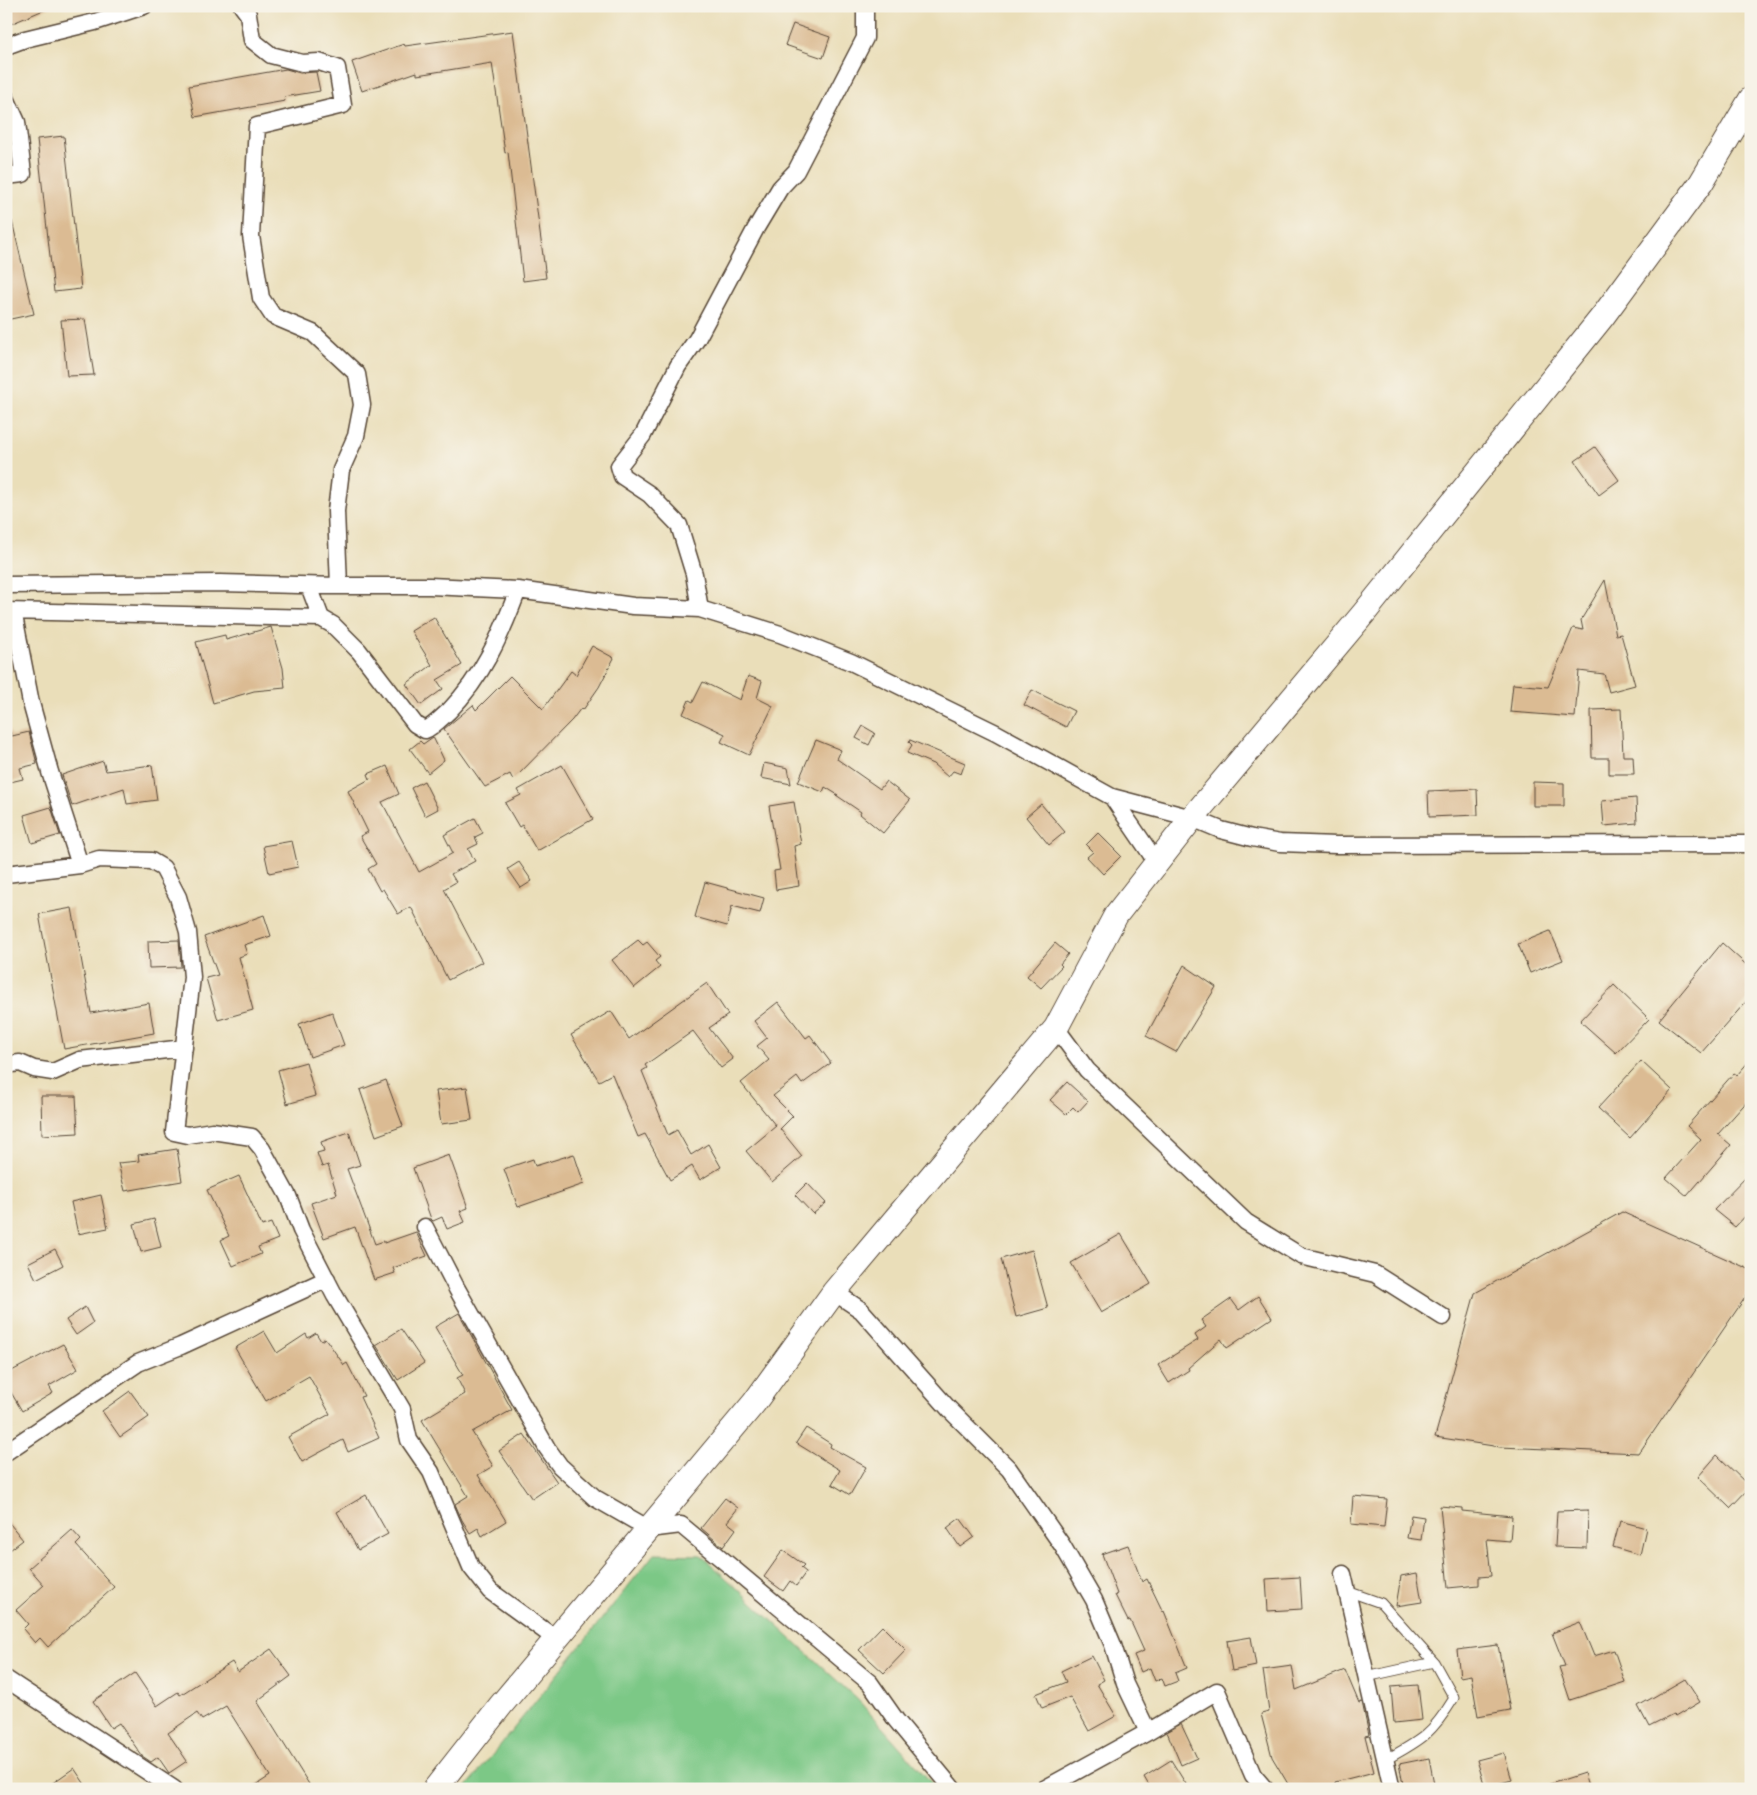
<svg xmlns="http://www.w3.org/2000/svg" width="1757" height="1795" font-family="Itim,sans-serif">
	<rect width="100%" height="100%" fill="#f7f3e8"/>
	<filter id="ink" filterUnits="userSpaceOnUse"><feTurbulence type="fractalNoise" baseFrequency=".02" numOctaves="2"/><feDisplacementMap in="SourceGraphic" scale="10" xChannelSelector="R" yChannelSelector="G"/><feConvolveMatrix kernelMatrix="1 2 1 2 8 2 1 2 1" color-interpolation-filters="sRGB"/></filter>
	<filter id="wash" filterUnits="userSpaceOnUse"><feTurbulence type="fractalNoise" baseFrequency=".0096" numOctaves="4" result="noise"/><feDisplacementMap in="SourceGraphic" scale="20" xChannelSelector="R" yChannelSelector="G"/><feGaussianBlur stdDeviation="1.12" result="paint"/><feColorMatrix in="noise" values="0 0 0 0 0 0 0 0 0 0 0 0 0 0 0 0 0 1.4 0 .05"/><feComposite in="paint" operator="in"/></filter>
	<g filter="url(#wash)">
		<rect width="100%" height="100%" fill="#eadeb9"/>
		<path fill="#7cc886" stroke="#5c7952" d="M654 1554 701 1555 858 1700 937 1789H465Z"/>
		<g id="blocks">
			<path fill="#dbbb93" d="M6 6H53L6 26Z
				M793 24 830 37 823 58 785 45Z
				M513 31 546 278 523 281 508 152 505 153 492 63 417 75V72L362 91 352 62 404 44 405 46Z
				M286 69 300 73 316 72 320 91 284 97 285 101 195 117 189 86Z
				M64 136 81 289 54 292 37 139Z
				M12 221 34 314 6 320V222Z
				M85 319 94 375 67 376 61 320Z
				M1595 447 1619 480 1599 495 1575 461Z
				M1605 580 1616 635 1621 634 1635 685 1609 692 1604 674 1579 671 1575 717 1510 712 1513 684 1548 687 1573 628 1583 630 1581 620Z
				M434 617 462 665 437 680 443 689 421 705 406 684 432 665 411 631Z
				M271 627 283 668 285 688 254 691 213 703 196 642 225 635 226 640Z
				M592 646 614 658 599 687 583 710 581 708 572 720 513 780 510 774 485 787 444 729 473 705 476 710 510 676 543 709 571 671 576 675Z
				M748 676 762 681 757 698 773 706 749 755 721 742 725 734 683 714 689 700 693 702 703 682 740 700Z
				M1032 690 1074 711 1066 727 1024 705Z
				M1621 709 1623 756H1633L1634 774H1609V758H1592L1591 710Z
				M863 726 875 733 869 745 856 738Z
				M10 732 12 736 29 732 37 764 20 768 23 779 6 783V733Z
				M433 737 444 760 428 773 410 749 420 741 423 744Z
				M816 740 841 750 837 759 880 789 886 781 910 800 883 833 860 814 861 812 836 795H838L825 787 823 792 798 782Z
				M910 740 965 763 961 774 953 771 948 777 933 764 907 753 912 745 909 742Z
				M103 761 106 771 152 765 157 800 127 804 124 788 72 806 62 775Z
				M764 763 788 768 791 784 761 778Z
				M562 765 593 819 537 851 522 825 519 827 505 803 521 795 518 790Z
				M387 766 399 794 382 802 419 872 453 853 444 835 475 818 483 833 475 837 478 844 468 849 475 861 451 874 456 882 444 889 482 962 448 980 411 907 398 914 383 889 380 891 368 869 376 864 360 836 368 832 348 791 370 779 368 774Z
				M424 781 438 809 425 816 411 788Z
				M1533 782 1564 783V806H1533Z
				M1477 789 1478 815 1429 817 1428 791Z
				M1636 798 1637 823 1604 826 1602 801Z
				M794 802 801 844 794 846 799 886 776 890 774 871 780 870 769 806Z
				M1041 804 1065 832 1049 845 1026 817Z
				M51 807 60 835 32 843 24 815Z
				M1098 833 1121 856 1103 874 1087 857 1093 852 1086 845Z
				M292 841 298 867 269 873 263 846Z
				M519 862 532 881 521 888 508 869Z
				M705 882 764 898 760 913 732 906 727 926 695 917Z
				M72 908 91 1013 149 1003 154 1033 64 1049 39 914Z
				M264 915 271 936 244 945 247 954 239 957 253 1010 218 1020 206 978 218 975 204 937Z
				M1550 931 1563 960 1530 973 1518 944Z
				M179 940 181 967 149 968 148 941Z
				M638 940 643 945 647 942 660 957 655 961 660 967 634 988 612 960Z
				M1055 943 1068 954 1060 964 1062 966 1041 988 1027 976Z
				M1722 943 1751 969V996L1701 1053 1659 1020Z
				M1184 965 1216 987 1176 1052 1146 1036Z
				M707 983 728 1015 709 1028 733 1059 721 1068 693 1031 645 1065 647 1068 642 1071 668 1135 677 1130 691 1155 708 1144 721 1167 700 1180 692 1166 670 1180 645 1134 638 1137 612 1074 599 1081 571 1035 611 1011 629 1039Z
				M1614 985 1649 1019 1616 1053 1580 1021Z
				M778 1002 806 1038 810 1035 831 1063 802 1084 797 1077 773 1096 793 1116 780 1129 802 1156 772 1182 746 1151 776 1126 741 1083 769 1060 757 1046 767 1038 754 1021Z
				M332 1012 344 1045 310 1057 299 1024Z
				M1751 1059V1097L1718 1134 1731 1145 1687 1196 1666 1178 1701 1139 1687 1126 1734 1073 1737 1075Z
				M1641 1061 1672 1090 1630 1138 1598 1108Z
				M306 1062 315 1096 287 1104 278 1070Z
				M386 1080 403 1126 376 1136 360 1090Z
				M1067 1082 1088 1101 1078 1112 1073 1107 1066 1114 1050 1100Z
				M467 1087 472 1120 441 1124 436 1091Z
				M41 1096H76L78 1133 42 1135Z
				M349 1132 360 1165 347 1169 375 1244 384 1241V1243L416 1232 427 1256 393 1268 395 1273 374 1280 355 1227 324 1238 311 1203 337 1194 328 1165 322 1167 317 1153 324 1151 321 1142Z
				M177 1149 182 1181 125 1191 118 1163 139 1161 138 1155Z
				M574 1154 584 1184 518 1207 504 1169 533 1159 535 1166Z
				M449 1155 468 1208 460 1211 465 1222 447 1229 442 1217 433 1221 431 1219 413 1168Z
				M1751 1172V1210L1735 1227 1714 1210Z
				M239 1176 262 1226 271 1223 278 1239 258 1247 261 1254 233 1266 221 1240 229 1236 207 1190Z
				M807 1183 826 1203 813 1214 795 1195Z
				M101 1195 108 1228 78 1234 71 1202Z
				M1622 1212 1751 1270V1289L1639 1453 1500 1447 1435 1437 1475 1293Z
				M154 1219 161 1247 141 1252 134 1224Z
				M1121 1234 1151 1284 1101 1313 1071 1263Z
				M55 1249 63 1265 36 1279 28 1263Z
				M1032 1250 1048 1308 1016 1317 1001 1259Z
				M1258 1296 1272 1318 1227 1348 1221 1339 1188 1368 1189 1370 1169 1383 1158 1365 1198 1340 1195 1335 1206 1327 1201 1320 1231 1299 1239 1310Z
				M85 1307 93 1323 76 1335 66 1320Z
				M459 1313 512 1410 472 1432 493 1466 478 1475 506 1521 482 1536 478 1528 470 1533 462 1520 455 1504 468 1496 422 1420 465 1394 457 1378 463 1375 435 1327Z
				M401 1329 424 1363 398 1380 376 1345Z
				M264 1331 277 1353 306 1334 308 1338 316 1333 321 1341 325 1338 344 1365 347 1363 364 1396 360 1397 379 1438 348 1452 343 1440 302 1462 288 1437 330 1414 309 1376 266 1401 235 1348Z
				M63 1344 78 1369 49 1386 53 1393 22 1411 6 1384V1374Z
				M130 1391 149 1417 120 1437 102 1411Z
				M806 1428 831 1444 830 1447 866 1467 850 1495 832 1484 840 1470 796 1443Z
				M524 1434 557 1482 532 1499 499 1451Z
				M1717 1455 1750 1487 1730 1508 1698 1477Z
				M366 1495 388 1534 358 1550 337 1512Z
				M1353 1496 1387 1499 1384 1527 1351 1524Z
				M725 1498 738 1508 727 1522 736 1529 723 1547 701 1528Z
				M1440 1506 1462 1508V1511L1512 1516 1510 1541 1487 1539 1491 1576 1479 1577V1585L1448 1588Z
				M1588 1510 1587 1548 1555 1547 1557 1511Z
				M1411 1515 1424 1517 1421 1540 1407 1538Z
				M960 1518 974 1537 960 1547 947 1528Z
				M6 1519 23 1540 6 1553Z
				M1620 1521 1646 1528 1640 1555 1613 1547Z
				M72 1530 81 1540 76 1545 114 1587 48 1647 40 1638 35 1643 23 1629 28 1624 16 1610 44 1585 29 1568Z
				M1128 1545 1142 1582 1147 1579 1163 1612 1164 1611 1187 1668 1175 1673 1178 1681 1165 1686 1162 1678 1155 1681 1150 1668 1141 1672 1134 1655 1144 1651 1130 1620 1128 1621 1115 1595 1117 1594 1102 1554Z
				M783 1550 804 1565 801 1568 806 1572 796 1586 790 1581 783 1591 764 1577Z
				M1417 1573 1422 1602 1396 1606 1401 1576Z
				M1300 1577 1302 1609 1268 1611 1266 1579Z
				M1580 1622 1594 1656 1614 1650 1625 1682 1570 1700 1559 1667 1565 1666 1552 1633Z
				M882 1626 906 1650 884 1673 859 1650Z
				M1251 1637 1256 1666 1232 1671 1227 1641Z
				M1498 1645 1510 1710 1478 1716 1471 1675 1460 1677 1457 1650Z
				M271 1649 291 1676 257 1701 312 1789H250L270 1776 226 1706 202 1720 197 1713 168 1733 187 1761 169 1773 158 1757 151 1762 142 1756 119 1723 111 1728 93 1701 135 1673 157 1706 178 1692 180 1695 232 1662 238 1672Z
				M1092 1656 1104 1680 1097 1684 1116 1716 1089 1731 1070 1697 1042 1708 1036 1694 1066 1682 1061 1671Z
				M1292 1666 1296 1690 1345 1670 1359 1703 1362 1702 1369 1735 1365 1736 1374 1772 1335 1782V1786L1291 1789 1272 1757 1261 1714 1269 1712 1263 1670Z
				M1685 1679 1700 1702 1675 1717 1673 1715 1649 1727 1638 1706Z
				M1418 1685 1422 1720 1394 1723 1391 1687Z
				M1181 1724 1197 1758 1181 1765 1167 1732Z
				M1504 1753 1512 1780 1485 1787 1477 1760Z
				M1429 1758 1435 1789H1404L1399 1764Z
				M1171 1760 1189 1789H1151L1144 1777Z
				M74 1768 88 1789H44Z
				M1584 1773 1589 1789H1544V1786Z"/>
		</g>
	</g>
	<g filter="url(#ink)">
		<use href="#blocks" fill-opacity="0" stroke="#554535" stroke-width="1"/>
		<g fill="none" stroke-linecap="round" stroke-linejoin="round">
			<g stroke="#554535" stroke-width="11">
				<path id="service" d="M1347 1591 1381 1603 1434 1662 1454 1698C1432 1734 1422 1740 1385 1760
					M1366 1677 1434 1662"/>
			</g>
			<g stroke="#554535" stroke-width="19">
				<path id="minor" d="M242 6 248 14 252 40 271 55 302 63 319 62 337 68 343 105 257 126 251 236 261 298 273 316 313 333 357 374 362 405 356 436 341 470 336 511 339 586
					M6 46 25 39 95 22 144 6
					M6 98 17 122 23 174 6 176
					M6 585 220 583 339 586H430L518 590 633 606 700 609 780 634 851 662 996 733 1112 797 1192 818 1221 830 1252 838 1280 843 1336 845 1751 844
					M309 586 321 618 333 625 359 651 415 724 425 730C433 727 442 717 449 711 483 676 501 635 518 590
					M700 609 694 574 679 525 649 494 622 476 619 466 643 435 678 366 697 339 756 228 780 188 796 171 865 38V6
					M6 611 321 618
					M9 611 15 621 31 703 50 772 80 865
					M1112 797 1157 863
					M6 874 80 865 99 859 151 861 163 868 178 897 188 932 192 977 174 1132 188 1135 212 1131 252 1137 262 1149 288 1196 301 1230 335 1296 402 1409 409 1440 431 1472 471 1567 490 1591 556 1639
					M1056 1028 1087 1070 1246 1222 1301 1256 1375 1274 1443 1317
					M6 1067 12 1064 20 1063 34 1069 53 1072 80 1060 184 1048
					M425 1227 457 1289 547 1448 560 1466 595 1498 649 1529 681 1525 870 1683 896 1720 953 1789
					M834 1292 861 1310 949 1409 1009 1469 1062 1545 1094 1600 1113 1645 1125 1684 1148 1732 1217 1691 1253 1775 1265 1789
					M6 1452 138 1363 181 1346 327 1279
					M1343 1574 1392 1789
					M6 1679 174 1789
					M1044 1789 1148 1732"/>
			</g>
			<g stroke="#554535" stroke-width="26">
				<path id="secondary" d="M435 1789 501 1705 754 1403 834 1292 1056 1028 1116 915 1192 818 1364 613 1603 316 1701 183 1751 99"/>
			</g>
			<use href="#service" stroke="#fff" stroke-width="9"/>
			<use href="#minor" stroke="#fff" stroke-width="16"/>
			<use href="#secondary" stroke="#fff" stroke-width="24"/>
		</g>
	</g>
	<rect width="1757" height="1795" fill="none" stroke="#f7f3e8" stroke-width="25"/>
</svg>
